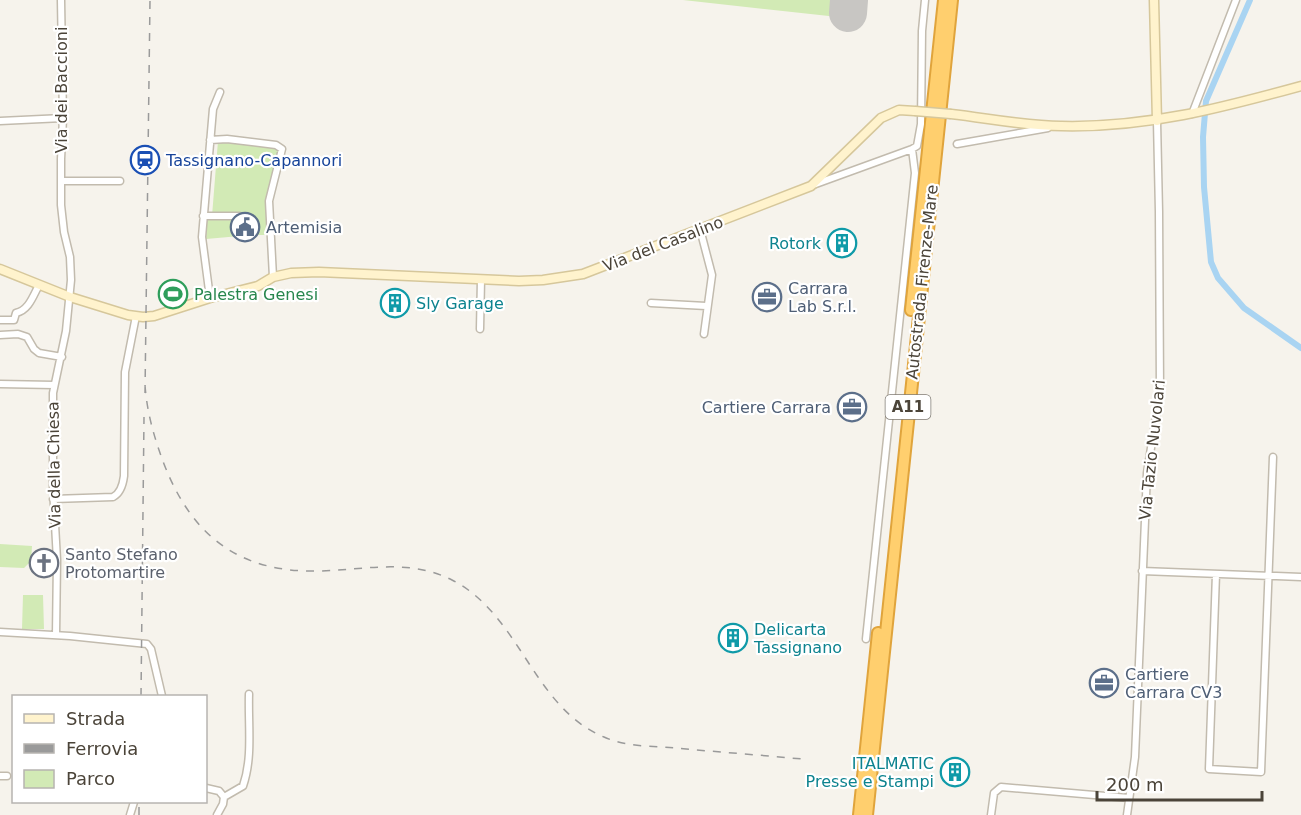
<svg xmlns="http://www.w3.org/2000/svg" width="1301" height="815" font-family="'DejaVu Sans',sans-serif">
	<rect width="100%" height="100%" fill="#f6f3ec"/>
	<path fill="#d2eab5" d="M683 0H840L838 17Z
		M218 141 280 149 267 202 269 232 265 235H253L252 219H241L240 236 206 239 207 219 212 216Z
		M0 544 32 546 31 561 24 568 0 567Z
		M23 595H43L44 629H22Z"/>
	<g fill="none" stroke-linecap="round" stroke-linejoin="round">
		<path stroke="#a9d4f2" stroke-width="6" d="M1250 0 1206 101 1203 137 1204 187 1211 262 1218 278 1244 308 1301 348"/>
		<path stroke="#c8c6c3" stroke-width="38" d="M848 13 849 0"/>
		<g stroke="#c2bbae" stroke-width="9">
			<path id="street" d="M1192 114 1236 0
				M0 121 63 118
				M210 140 227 139 276 145 282 149 269 201 273 277
				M957 144 1048 128
				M61 181H120
				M813 185 912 149 917 146 921 124 922 31 925 0
				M203 216H239
				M700 229 712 275 704 334
				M210 298 202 237 213 109 220 92
				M651 303 706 306
				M0 320H14L16 313C29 310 33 296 39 285
				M480 329 481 279
				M0 335 18 334 27 337 34 349 39 353 62 357
				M0 384 54 385
				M53 499 113 497C121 493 123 484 124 476L125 372 136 316
				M1142 571 1301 577
				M1216 574 1209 769 1261 772 1273 457
				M0 632 70 636 147 644 151 649 162 696
				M56 635 57 560 53 488V393L66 331 71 280 70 257 64 232 61 205V159L63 118 61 0
				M866 639 915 173 912 149
				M0 776H7
				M206 788 219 791 224 797 223 804 217 815
				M224 797 243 786C253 757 248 725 249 694
				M130 815 134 802
				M991 815 994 793 1001 787 1129 798
				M1127 815 1135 757 1147 473 1160 391 1159 212 1157 121"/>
		</g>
		<g stroke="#d6c79b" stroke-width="11">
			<path id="secondary" d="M1154 0 1157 121
				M951 114C987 118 1025 126 1061 126 1146 128 1221 108 1301 86
				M0 269 70 297 128 315 143 317 154 316 210 298 258 286 273 277 291 273 319 272 519 281 543 280 583 274 811 186 881 118 899 110 915 111"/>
		</g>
		<g stroke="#e0a43c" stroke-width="14">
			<path id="highway" d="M911 310 944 0
				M859 815 878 633
				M867 815 952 0"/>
		</g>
		<use href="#street" stroke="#fff" stroke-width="6"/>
		<use href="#secondary" stroke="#fff3cd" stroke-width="8"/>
		<use href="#highway" stroke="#ffcf6e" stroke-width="10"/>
		<path stroke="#9a9a9a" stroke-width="1.5" stroke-dasharray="8 8" stroke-linecap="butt" d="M145 385C147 413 154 437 164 464 192 536 239 573 319 571 365 570 408 558 452 580 492 600 514 642 538 677 556 703 575 725 604 737 626 747 652 746 675 748 717 752 760 755 802 759
			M145 393 150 0
			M141 696 144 417
			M139 815V802"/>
		<g stroke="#d6c79b" stroke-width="11" stroke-linecap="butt">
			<path id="secondary-bridge" d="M915 111 951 114"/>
		</g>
		<use href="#secondary-bridge" stroke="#fff3cd" stroke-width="8"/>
	</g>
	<defs>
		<g id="station-ring" transform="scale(1.5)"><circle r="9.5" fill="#fff" stroke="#1a4fb4" stroke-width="1.5"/><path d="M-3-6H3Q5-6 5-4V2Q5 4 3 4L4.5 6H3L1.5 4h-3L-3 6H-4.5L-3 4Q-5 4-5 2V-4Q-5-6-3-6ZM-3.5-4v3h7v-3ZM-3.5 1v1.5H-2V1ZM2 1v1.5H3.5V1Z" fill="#1a4fb4"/></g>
		<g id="civic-ring" transform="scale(1.5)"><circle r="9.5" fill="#fff" stroke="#5c6f8a" stroke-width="1.5"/><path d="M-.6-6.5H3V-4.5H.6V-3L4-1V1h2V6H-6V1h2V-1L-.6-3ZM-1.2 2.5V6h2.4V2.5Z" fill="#5c6f8a"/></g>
		<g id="building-ring" transform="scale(1.5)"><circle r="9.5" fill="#fff" stroke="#0f9aa8" stroke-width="1.5"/><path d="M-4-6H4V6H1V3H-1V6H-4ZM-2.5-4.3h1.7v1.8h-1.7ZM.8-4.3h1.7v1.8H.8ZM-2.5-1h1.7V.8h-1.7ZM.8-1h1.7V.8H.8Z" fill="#0f9aa8"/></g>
		<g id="stadium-ring" transform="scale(1.5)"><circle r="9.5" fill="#fff" stroke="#2e9e5b" stroke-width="1.5"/><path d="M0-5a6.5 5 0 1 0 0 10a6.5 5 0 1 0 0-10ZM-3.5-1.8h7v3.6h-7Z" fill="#2e9e5b"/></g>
		<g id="office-ring" transform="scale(1.5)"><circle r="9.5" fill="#fff" stroke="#5c6f8a" stroke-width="1.5"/><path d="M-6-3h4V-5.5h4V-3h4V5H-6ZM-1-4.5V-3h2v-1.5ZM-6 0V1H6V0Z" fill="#5c6f8a"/></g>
		<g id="church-ring" transform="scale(1.5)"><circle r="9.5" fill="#fff" stroke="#6b7280" stroke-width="1.5"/><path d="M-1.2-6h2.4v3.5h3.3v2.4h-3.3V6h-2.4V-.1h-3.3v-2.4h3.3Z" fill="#6b7280"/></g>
	</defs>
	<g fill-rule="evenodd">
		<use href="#station-ring" x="145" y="160"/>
		<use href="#civic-ring" x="245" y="227"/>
		<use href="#building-ring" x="842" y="243"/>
		<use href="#stadium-ring" x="173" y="294"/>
		<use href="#office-ring" x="767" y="297"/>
		<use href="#building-ring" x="395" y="303"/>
		<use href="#office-ring" x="852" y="407"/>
		<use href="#church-ring" x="44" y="563"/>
		<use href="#building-ring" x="733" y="638"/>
		<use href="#office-ring" x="1104" y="683"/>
		<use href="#building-ring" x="955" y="772"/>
	</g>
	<g text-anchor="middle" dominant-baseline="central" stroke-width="4.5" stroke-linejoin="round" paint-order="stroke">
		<rect fill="#fff" stroke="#817c74" stroke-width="1.5" x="885.5" y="395" width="45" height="24" rx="4.5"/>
		<g font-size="15" font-weight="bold" fill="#4b4439">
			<text x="908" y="407">A11</text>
		</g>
		<g font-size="16" fill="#4b4439" stroke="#fff">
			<text transform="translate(61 90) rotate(-90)">Via dei Baccioni</text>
			<text transform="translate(663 244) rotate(-21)">Via del Casalino</text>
			<text transform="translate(922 282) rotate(-84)">Autostrada Firenze-Mare</text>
			<text transform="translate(1152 450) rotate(-84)">Via Tazio Nuvolari</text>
			<text transform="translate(54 465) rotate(-91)">Via della Chiesa</text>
		</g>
		<g font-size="16" fill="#164399" stroke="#fff" text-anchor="start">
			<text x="166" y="160">Tassignano-Capannori</text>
		</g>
		<g font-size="16" fill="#4e5e75" stroke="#fff" text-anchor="start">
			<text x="266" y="227">Artemisia</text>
			<text x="788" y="288">Carrara<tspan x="788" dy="18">Lab S.r.l.</tspan></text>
			<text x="831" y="407" text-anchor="end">Cartiere Carrara</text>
			<text x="1125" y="674">Cartiere<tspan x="1125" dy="18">Carrara CV3</tspan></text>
		</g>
		<g font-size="16" fill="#0d838f" stroke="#fff" text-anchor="end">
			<text x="821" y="243">Rotork</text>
			<text x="416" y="303" text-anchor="start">Sly Garage</text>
			<text x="754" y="629" text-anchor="start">Delicarta<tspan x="754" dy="18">Tassignano</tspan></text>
			<text x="934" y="763">ITALMATIC<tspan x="934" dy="18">Presse e Stampi</tspan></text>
		</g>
		<g font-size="16" fill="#27864d" stroke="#fff" text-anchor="start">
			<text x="194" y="294">Palestra Genesi</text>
		</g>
		<g font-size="16" fill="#5b616d" stroke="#fff" text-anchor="start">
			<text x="65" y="554">Santo Stefano<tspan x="65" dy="18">Protomartire</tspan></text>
		</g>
	</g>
	<rect x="12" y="695" width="195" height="108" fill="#ffffff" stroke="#b7b4b0" stroke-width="1.5"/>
	<rect x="24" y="714" width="30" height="9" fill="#fff3cd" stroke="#b7b4b0" stroke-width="1.5"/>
	<text x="66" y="725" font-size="18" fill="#4b4439">Strada</text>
	<rect x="24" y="744" width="30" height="9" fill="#9a9a9a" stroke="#b7b4b0" stroke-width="1.5"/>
	<text x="66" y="755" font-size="18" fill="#4b4439">Ferrovia</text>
	<rect x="24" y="770" width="30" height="18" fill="#d2eab5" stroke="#b7b4b0" stroke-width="1.5"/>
	<text x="66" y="785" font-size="18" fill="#4b4439">Parco</text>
	<path d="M1097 791v9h165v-9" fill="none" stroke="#4b4439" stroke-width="3"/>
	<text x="1106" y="791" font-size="18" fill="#4b4439" stroke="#ffffff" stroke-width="4.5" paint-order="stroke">200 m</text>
</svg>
